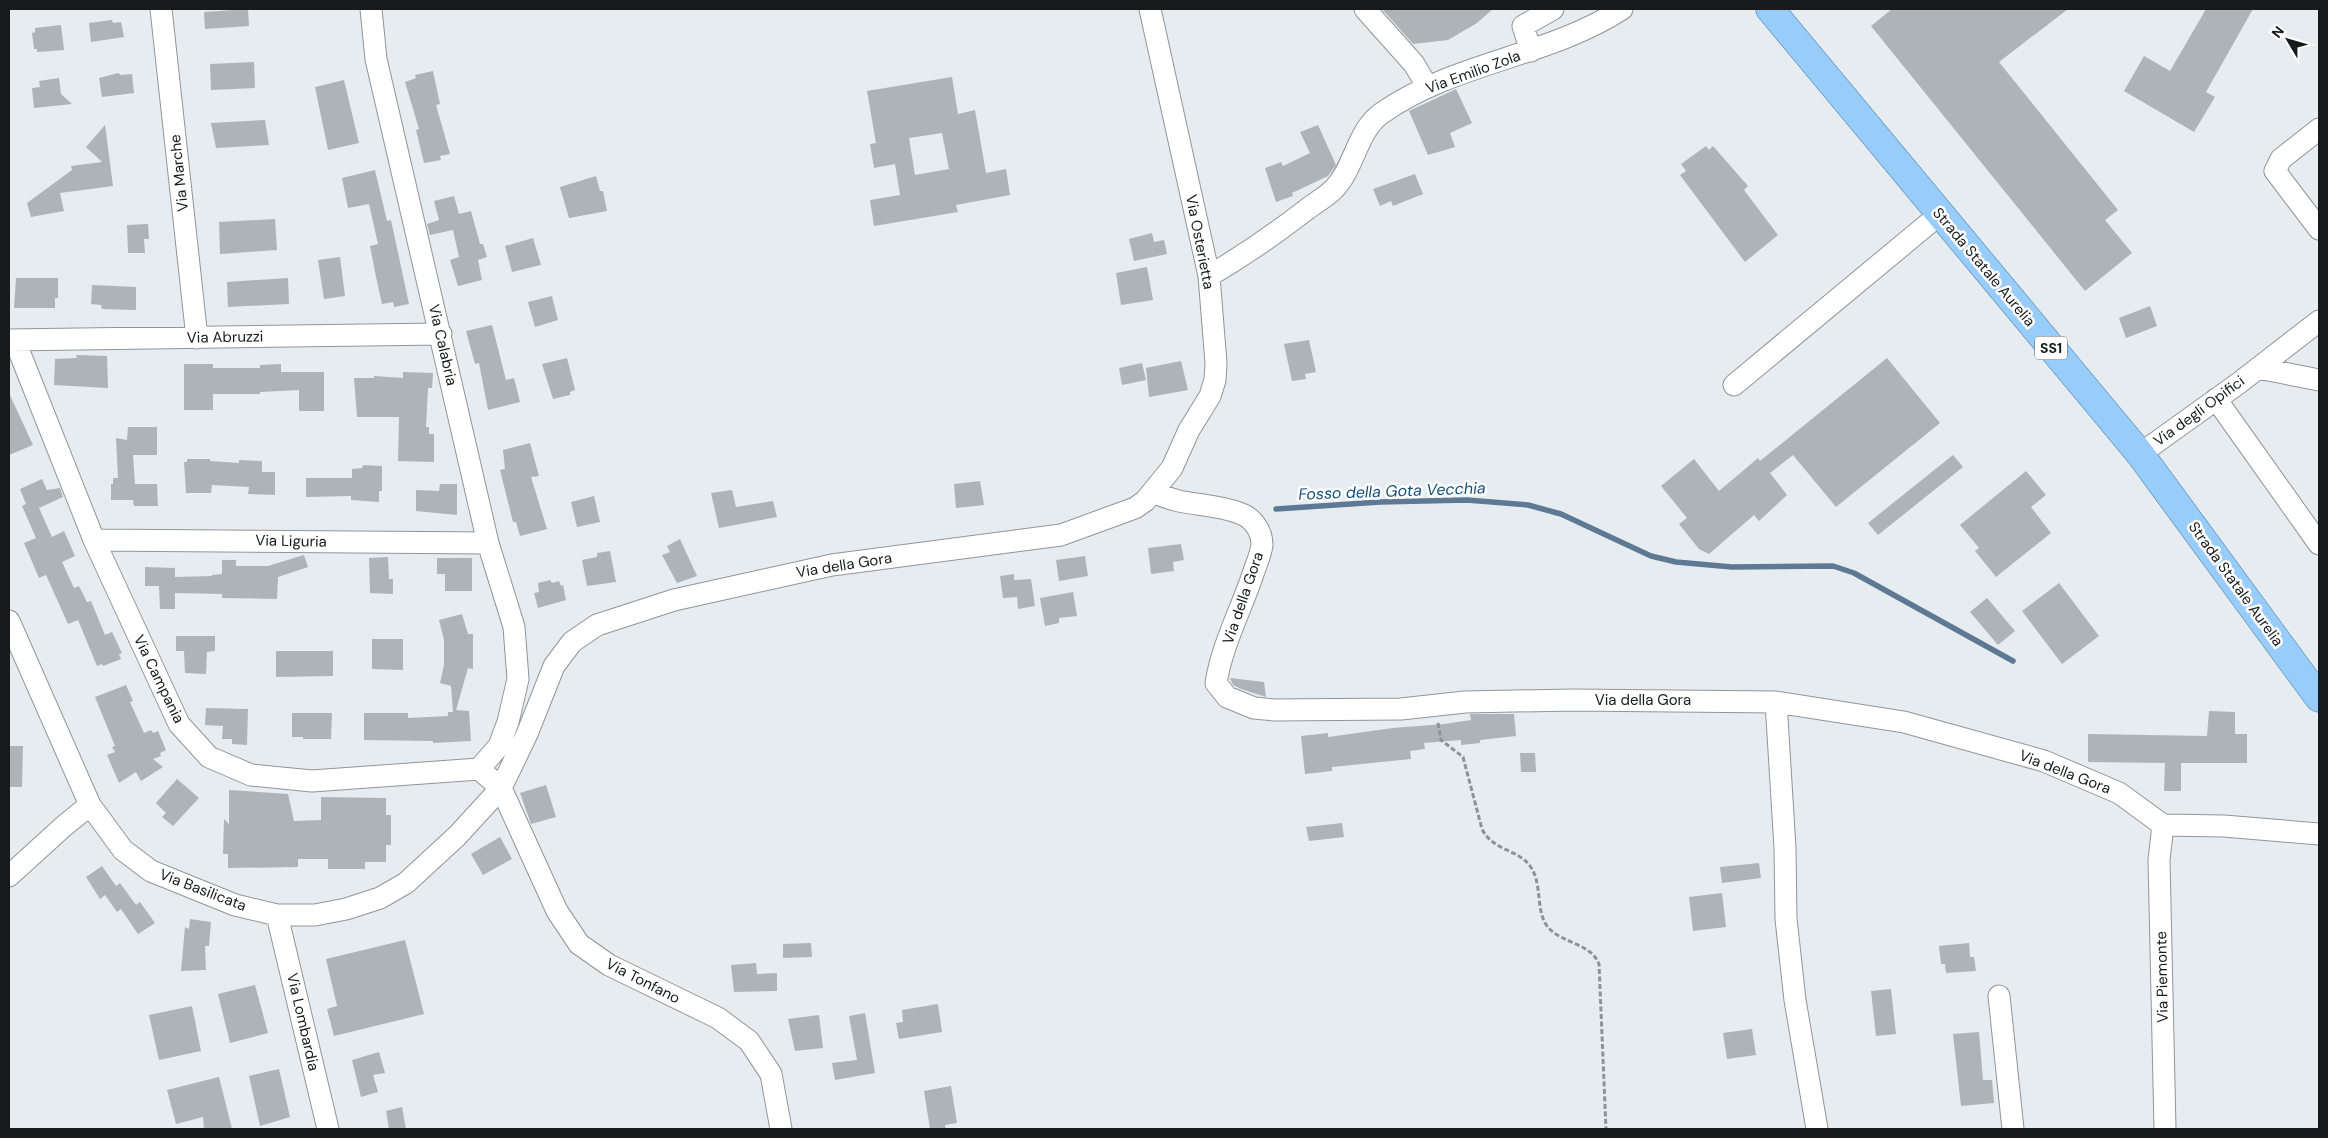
<svg xmlns="http://www.w3.org/2000/svg" width="2328" height="1138" font-family="'DM Sans',sans-serif">
	<rect width="100%" height="100%" fill="#e7ecf0"/>
	<g fill="none" stroke-linecap="round" stroke-linejoin="round">
		<path stroke="#5d7993" stroke-width="5.5" d="M1276 509 1380 502 1467 500 1528 505 1561 514 1651 556 1676 562 1732 567 1833 566 1854 573 2013 661"/>
	</g>
	<path fill="#aeb3b7" fill-rule="evenodd" d="M248 9 249 26 205 29 204 12Z
		M1382 9H1493L1477 23 1448 40 1413 44Z
		M1892 9H2068L1999 62 2118 210 2105 220 2132 253 2085 291 1871 26Z
		M2206 9H2253L2206 92 2215 97 2194 132 2124 91 2144 56 2170 71Z
		M112 20 113 23 121 22 124 37 91 42 89 23Z
		M61 25 64 50 37 52V49H34L32 33 35 32V28Z
		M254 62 255 88 211 90 210 64Z
		M433 71 440 104 436 105 450 154 440 156 441 160 424 163 416 130 419 129 405 82 416 78 415 75Z
		M118 73 121 75 132 74 134 93 102 97 99 78Z
		M952 77 958 114 975 110 986 173 1006 169 1010 195 956 205 958 212 874 226 870 200 900 195 895 164 874 168 870 144 876 143 867 91ZM942 133 949 169 915 175 909 138Z
		M59 78 61 94 72 104 34 108 32 88 40 87 39 81Z
		M344 80 359 143 328 150 315 87Z
		M1456 89 1472 123 1450 133 1455 147 1428 155 1409 111Z
		M265 120 269 145 216 148 211 123Z
		M105 125 113 186 60 193 64 211 31 217 27 203 72 170 71 166 102 162 86 147Z
		M1318 125 1336 165 1328 176 1292 193 1293 196 1276 202 1265 168 1281 162 1283 166 1310 153 1300 132Z
		M1706 146 1709 150 1713 146 1748 186 1744 190 1778 235 1745 262 1680 175 1686 171 1681 164Z
		M375 170 387 221 391 220 409 304 394 307 393 302 382 304 376 277 370 246 378 244 369 204 348 208 342 178Z
		M1415 174 1423 194 1393 206 1391 201 1380 206 1373 189Z
		M596 176 600 191H603L607 211 569 218 560 187Z
		M454 196 459 214 471 211 480 244H483L487 257 478 260 482 280 458 286 450 260 459 257 453 230 430 235 427 224 439 220 434 201Z
		M275 219 277 250 220 254 219 222Z
		M148 224 149 239H144L145 253H128L127 225Z
		M1152 233 1154 242 1164 240 1167 254 1134 261 1129 239Z
		M533 238 541 265 512 272 505 246Z
		M340 257 345 296 324 299 318 260Z
		M1147 267 1153 300 1121 305 1116 273Z
		M16 278H58V298H55V308H14Z
		M288 278 289 304 228 307 227 282Z
		M92 285 136 287V310L102 309 101 305 91 304Z
		M552 296 558 320 535 327 528 302Z
		M2150 306 2157 326 2126 338 2119 318Z
		M492 325 506 380 514 378 520 402 488 410 479 363 475 364 466 331Z
		M1309 340 1316 372 1305 374 1306 379 1292 381 1284 344Z
		M76 355 107 356 108 388 54 385 55 359 77 358Z
		M567 358 575 390 570 392V395L553 399 542 364Z
		M1887 358 1940 423 1836 507 1793 455 1770 473 1787 495 1759 521 1754 515 1709 554 1699 549 1679 524 1687 518 1661 486 1694 459 1719 491 1758 458 1760 461Z
		M1181 361 1188 390 1149 397 1146 368Z
		M1142 363 1146 380 1122 385 1119 368Z
		M184 364H213V368H260V365L281 364V372H324V411H299V390L260 392V394H213V410H184Z
		M403 372 433 373 432 388H428L426 427H429V434H434V462L398 461 399 417H357L354 378H374V376L403 378Z
		M9 393 33 445 9 455Z
		M128 427H157V455H133L135 484H157L158 506H134L133 500H111V484H113V478H118L116 438 127 440Z
		M530 443 539 476 531 477 547 529 520 536 516 522H513L500 470 505 469 503 450Z
		M1953 455 1963 467 1878 535 1868 523Z
		M187 459H210V461L239 463V460L262 461V472H275V495L248 494 249 487 212 485 211 493H186L184 462H187Z
		M363 465 382 466V491H379V502L351 500V496L306 497V478H352V469L362 468Z
		M2026 471 2046 495 2031 507 2051 533 1996 577 1975 551 1979 548 1960 525Z
		M42 479 47 490 60 488 63 497 39 508 52 537 64 531 75 556 62 562 74 588 79 586 87 602 91 601 105 635 112 632 122 653 119 654 121 659 103 666 102 664 97 666 78 620 68 624 46 575 39 578 24 543 36 538 22 506 26 504 20 489Z
		M980 481 984 505 956 508 954 484Z
		M440 484H457V515L416 511V490L439 491Z
		M732 490 736 507 773 501 777 517 719 528 711 493Z
		M594 496 600 522 577 527 571 502Z
		M680 539 697 576 677 583 662 555 670 552 667 546Z
		M1181 544 1184 560 1173 562 1174 571 1151 574 1148 548Z
		M610 551 616 582 587 586 582 560 597 557V553Z
		M304 555 308 567 278 577 277 599 222 598V594L175 593V609H160L159 586H145V567L175 568V577L212 576V575L222 574V560H236V566H268Z
		M1085 556 1088 576 1059 581 1056 560Z
		M388 557 389 579H393V594L370 593 369 558Z
		M437 558H472V591H445V574H437Z
		M1014 574V580L1031 579 1035 606 1018 609 1017 597 1003 598 1000 576Z
		M550 580 552 583 559 581 561 586 563 585 566 600 538 608 534 593 539 592 538 583Z
		M2059 583 2099 636 2062 664 2022 611Z
		M1073 592 1077 616 1059 618V623L1045 626 1040 598Z
		M1987 598 2015 631 1998 645 1970 612Z
		M462 614 468 634H473V669L468 668 456 710 469 711 471 741 433 743V741L364 740V713H408V718L448 716V712H453L451 686 440 683 444 665V640L439 620Z
		M176 636H215V651L207 652 206 674 185 673 184 651H176Z
		M372 639H403V670L372 669Z
		M276 651H333V676L276 677Z
		M1230 678 1264 682 1266 697 1241 689 1233 685Z
		M126 685 133 701 130 702 144 733 151 730 153 733 158 731 166 750 160 753 161 756 153 759 163 767 141 781 136 772 119 783 107 755 115 752 112 747 115 746 95 697Z
		M206 708 248 709 247 745 232 744V739H222L223 726 205 725Z
		M2209 711 2235 712V734H2247V763H2181V791H2164L2165 763 2088 762V734L2207 736Z
		M292 713H332L331 739H303V737H292Z
		M1470 714H1514L1516 736 1480 740V743L1461 745V740L1424 743 1425 749 1410 751 1411 759 1332 767V771L1305 774 1301 736 1328 733V737L1393 728 1444 724 1471 720Z
		M9 746H23L22 787H9Z
		M1520 753H1535L1536 772H1521Z
		M177 779 199 798 173 826 162 817 166 813 156 803Z
		M546 785 556 817 531 824 520 793Z
		M229 790 288 794 294 821 321 820V797L386 798V815H391V845H386V862H365V869H328V859H298V867L228 868V854H223L224 819 229 824Z
		M1342 823 1344 837 1309 841 1306 827Z
		M500 837 512 859 483 875 471 854Z
		M1759 863 1761 878 1722 883 1720 867Z
		M102 866 116 886 120 883 136 905 140 902 155 923 138 934 121 909 117 912 105 895 100 899 86 877Z
		M1722 893 1726 927 1693 931 1689 897Z
		M190 919 211 922 209 946H205L206 970 181 971 185 927 189 929Z
		M405 940 424 1014 334 1036 327 1009 337 1006 326 959Z
		M811 943 812 957 783 958V944Z
		M1969 943 1970 957H1974L1976 971 1946 973 1945 964H1941L1939 946Z
		M756 963 757 974 777 973V991L734 992 731 965Z
		M255 985 268 1033 230 1043 218 994Z
		M1891 989 1896 1034 1876 1036 1871 991Z
		M938 1004 942 1032 899 1039 896 1023 903 1022 902 1010Z
		M192 1006 201 1051 159 1060 149 1015Z
		M865 1013 875 1073 835 1080 832 1063 857 1060 849 1016Z
		M819 1015 823 1048 795 1051 788 1019Z
		M1752 1029 1756 1055 1727 1059 1723 1033Z
		M1979 1032 1983 1080H1992L1994 1103 1961 1106 1953 1034Z
		M379 1052 385 1073 373 1075 378 1092 361 1097 352 1060Z
		M279 1069 290 1117 260 1126 249 1076Z
		M219 1077 232 1129H204L203 1117 176 1124 167 1090Z
		M951 1086 957 1123 945 1125 946 1129H930L924 1091Z
		M402 1107 406 1129H389L386 1111Z"/>
	<g fill="none" stroke-linecap="round" stroke-linejoin="round">
		<g stroke="#919599" stroke-width="23">
			<path id="minor" d="M161 9 197 338
				M371 9 376 59 488 543 514 627 518 679 508 722 499 746 479 769
				M1365 9 1414 64 1427 86
				M1531 51 1523 26 1553 9
				M2319 129 2281 159 2275 171 2319 229
				M1209 276C1243 256 1275 234 1306 210 1315 203 1326 197 1334 189 1355 167 1357 130 1382 113 1454 62 1548 57 1622 9
				M9 340 441 334
				M15 341 94 540 179 724 209 757 251 775 312 781 479 769 501 788 557 911 579 944 609 965 718 1018 749 1041 771 1074 781 1129
				M2258 368 2319 380
				M1734 385 1940 214
				M2216 399 2319 544
				M2140 454 2239 383 2319 321
				M1154 492C1182 507 1210 502 1239 513 1252 517 1262 530 1262 545 1261 554 1256 565 1253 574 1241 610 1222 645 1216 683L1227 697 1254 708 1274 710 1401 709 1465 702 1572 700 1776 702 1904 722 2044 761 2119 793 2163 825 2224 826 2319 834
				M94 540 488 543
				M9 621 90 805 123 850 151 871 235 905 277 915H315L346 909 380 898 406 883 457 836 501 788 527 734 554 666 572 642 597 625 674 600 832 565 1061 535 1135 508 1145 501 1172 468 1189 430 1210 396 1215 380 1216 363 1209 276 1150 9
				M1776 702 1785 848 1786 919 1795 1000 1817 1129
				M2163 825 2159 860 2165 1129
				M9 876 64 826 90 805
				M277 915 328 1129
				M1999 996 2013 1129"/>
		</g>
		<g stroke="#3d77aa" stroke-width="29">
			<path id="major" d="M1770 9 2140 454 2319 698"/>
		</g>
		<path stroke="#8e9295" stroke-width="3" stroke-dasharray="5 2.5" stroke-linecap="butt" d="M1438 723 1441 740 1463 757 1482 829C1493 851 1518 849 1530 866 1543 884 1535 909 1547 926 1561 944 1590 942 1599 964L1606 1129"/>
		<use href="#minor" stroke="#fff" stroke-width="21"/>
		<use href="#major" stroke="#97ccfb" stroke-width="28"/>
	</g>
	<g text-anchor="middle" dominant-baseline="central" stroke-width="5" stroke-linejoin="round" paint-order="stroke">
		<rect fill="#fff" stroke="#5d5e5f" stroke-width="1" x="2035" y="336.5" width="32" height="23" rx="4"/>
		<g font-size="14" font-weight="bold" fill="#17191a">
			<text x="2051" y="348">SS1</text>
		</g>
		<g font-size="15" fill="#17191a" stroke="#fff">
			<text transform="translate(1473 72) rotate(-20)">Via Emilio Zola</text>
			<text transform="translate(179 173) rotate(-96)">Via Marche</text>
			<text transform="translate(1200 242) rotate(79)">Via Osterietta</text>
			<text transform="translate(1984 267) rotate(50)">Strada Statale Aurelia</text>
			<text transform="translate(225 337) rotate(-1)">Via Abruzzi</text>
			<text transform="translate(443 345) rotate(77)">Via Calabria</text>
			<text transform="translate(2199 411) rotate(-36)">Via degli Opifici</text>
			<text transform="translate(291 541) rotate(1)">Via Liguria</text>
			<text transform="translate(844 565) rotate(-9)">Via della Gora</text>
			<text transform="translate(2236 584) rotate(54)">Strada Statale Aurelia</text>
			<text transform="translate(1243 598) rotate(-71)">Via della Gora</text>
			<text transform="translate(159 679) rotate(64)">Via Campania</text>
			<text x="1643" y="700">Via della Gora</text>
			<text transform="translate(2065 772) rotate(21)">Via della Gora</text>
			<text transform="translate(203 890) rotate(21)">Via Basilicata</text>
			<text transform="translate(2162 977) rotate(-91)">Via Piemonte</text>
			<text transform="translate(643 981) rotate(27)">Via Tonfano</text>
			<text transform="translate(303 1022) rotate(77)">Via Lombardia</text>
		</g>
		<g font-size="16" font-style="italic" fill="#124e7e" stroke="#fff">
			<text transform="translate(1392 491) rotate(-2)">Fosso della Gota Vecchia</text>
		</g>
	</g>
	<rect width="2328" height="1138" fill="none" stroke="#17191a" stroke-width="20"/>
	<g transform="translate(2288 40) rotate(308)" stroke="#ffffff" stroke-width="4" paint-order="stroke">
	<path d="M0-4L9 19L0 12L-9 19Z" fill="#17191a"/>
	<text y="-8" font-size="14" font-weight="bold" text-anchor="middle" fill="#17191a">N</text>
	</g>
</svg>
